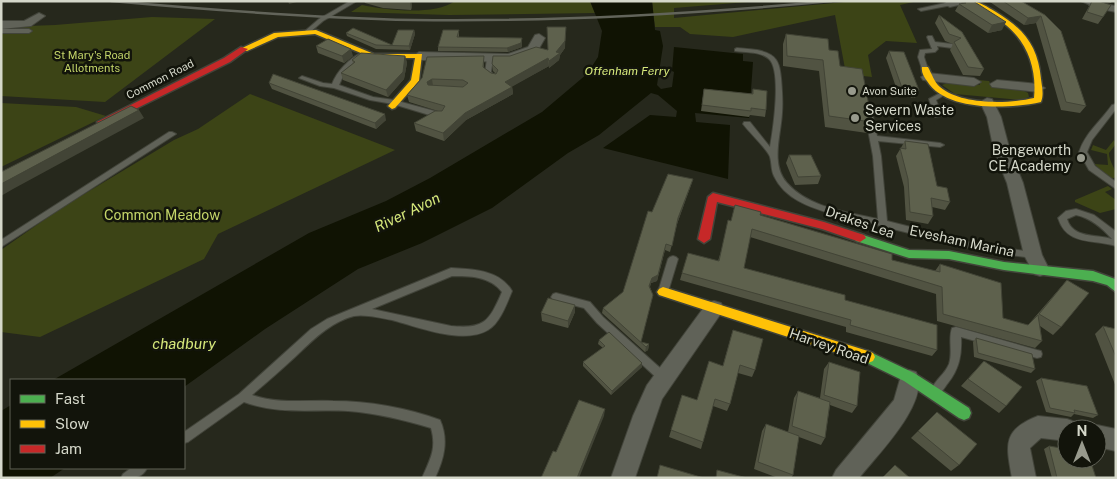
<svg xmlns="http://www.w3.org/2000/svg" width="1117" height="479" font-family="'Public Sans',sans-serif">
	<rect width="100%" height="100%" fill="#26281c"/>
	<path fill="#3c4416" d="M455 1H590L595 13 449 15 351 12 362 5C386 10 434 16 455 1Z
		M652 1H760L674 8V18L855 1H918L900 5 917 43 886 41 868 55 872 77 846 74 835 15 733 37 690 34 680 27H655Z
		M152 17 215 19 105 102 1 96V27L55 25Z
		M978 80 989 81 992 87 1024 91 1028 93 1029 97 1021 100 955 94 942 85 950 82 980 85Z
		M250 94 395 150 218 234 204 259 40 337 1 332V250L61 208 174 140 198 129Z
		M1 103 76 107 106 116 1 167Z
		M1114 140 1116 144 1109 153C1109 162 1116 168 1116 177L1111 179 1094 164 1108 165 1107 154 1091 150 1093 145 1106 150Z
		M1108 186 1112 189 1105 192 1116 200V209L1100 213 1075 202V200Z"/>
	<path fill="#101303" d="M590 1H652L655 30 660 31 663 46 657 85 661 89 672 87 674 72 672 71 674 47 743 54V61L753 62 749 118 695 113 696 122 730 125 728 179 603 148 650 115 676 117 677 111 658 95 651 93 599 135 568 153 492 208 422 243 358 269 265 329 184 387V380H53L309 233 386 201 430 178 542 112 587 74 598 57 602 31Z
		M11 405V468H65L50 478H1V411Z"/>
	<g fill="none" stroke-linecap="round" stroke-linejoin="round">
		<g stroke="#42443a" stroke-width="2">
			<path id="lane" d="M350 1H357L323 21 309 33H305V31L319 19Z
				M1081 1H1090L1098 5 1095 7Z
				M950 2 952 3V5L921 11 918 9Z
				M1 29H29L32 31 29 33H1Z
				M928 36H932L935 42 952 44 955 46 952 48 937 46 938 49 935 52 925 53 924 57 928 69 925 71 922 69 918 57 920 50 932 49 927 37Z
				M737 48C748 49 761 49 771 55 779 60 780 69 781 78 782 90 783 101 782 113 781 135 770 164 787 183 809 208 848 212 878 219L873 156 865 114 869 112H872L877 136 940 143 944 145 940 147 878 141 881 156 887 221 986 246 1033 252 1036 253 1037 255 1036 257 1033 258 986 252 832 214C809 207 785 199 774 176 771 170 772 164 770 157 768 150 749 132 743 124L744 122H750L770 147C773 130 782 71 769 59 760 51 746 53 735 51V49Z
				M361 53 364 55 363 56 344 74 339 85 373 97 394 100 442 113V117H436L393 104 370 100 334 88 320 86 299 78 302 76 323 83 332 84C337 71 349 59 361 53Z
				M490 56 493 58 491 72 497 77V79H493L485 73 487 58Z
				M944 91 947 93 946 94 936 100 942 115 938 117H935L929 99Z
				M1116 104V109L1092 140 1087 152 1095 166 1116 182V189L1089 170 1079 152C1085 133 1101 121 1112 105Z
				M169 132H172L176 134 1 247V240Z
				M1076 209 1094 215 1114 230 1116 232V246C1092 239 1067 246 1058 218L1066 211ZM1076 215C1091 218 1102 228 1112 239 1096 234 1073 239 1067 219Z
				M673 256 676 257 678 259 668 292 666 295H660L658 292 668 259 670 257Z
				M451 268C473 269 500 270 512 291 507 303 500 323 488 330 463 345 418 327 392 320 381 318 365 314 354 316 330 322 312 341 295 357 281 370 266 383 252 395 278 404 306 400 333 401 368 401 408 408 440 420 449 440 444 459 435 478H422C430 459 437 449 431 428 404 420 377 413 348 411 312 409 278 415 244 402L188 442 184 443V432L239 394 311 329 327 319ZM452 276C469 276 490 276 502 292 489 322 484 329 451 326L372 309Z
				M556 293 590 302 603 317 668 375 669 378 668 381 664 383 660 381 597 323 584 308 553 300 551 297 553 294Z
				M956 327 1037 350 1041 351 1042 354 1041 357 1037 358 961 337C962 355 959 369 948 383 944 388 942 393 936 395L932 393 931 390C935 380 945 374 949 364 953 352 948 339 952 328Z
				M131 468H147C142 479 132 478 121 478L123 474Z"/>
		</g>
		<g stroke="#42443a" stroke-width="2">
			<path id="street" d="M947 1H975L950 7 944 4Z
				M1095 2 1116 6V12L1091 7 1089 5Z
				M39 13 45 16 31 26 1 29V21H24Z
				M539 34 545 38 537 52 510 62 419 60 413 56 419 52 508 54 528 47 535 35Z
				M928 73 974 78 981 82 974 86 923 80 921 77Z
				M997 80 1038 84 1045 88 1038 92 992 87 990 84Z
				M987 98 992 99 1001 117 1010 151 1023 183 1042 255 1049 269 1046 274 1040 276 1034 274 1024 255 1007 183 994 151 987 117 980 102Z
				M714 301 721 303 724 309 662 399 635 478H611L633 416 647 385 707 303Z
				M909 370 916 372C931 402 877 455 859 478H832L836 470 894 400 902 372Z
				M1038 416 1067 419 1075 422 1078 429H1067V441L1041 438 1030 448 1036 478H1012C1006 445 1002 430 1038 416Z
				M1097 425 1116 429V451L1097 447V429H1089Z"/>
		</g>
		<g stroke="#42443a" stroke-width="3">
			<path id="fast" d="M860 234 909 250 949 251 1004 262 1093 271 1115 279 1116 292 1107 285 1093 281 1004 270 949 259 909 258 856 241 854 238Z
				M868 351 914 373 969 408 971 413 969 418 964 420 959 418 904 381 863 361 861 357 863 353Z"/>
		</g>
		<g stroke="#42443a" stroke-width="3">
			<path id="slow" d="M969 1C980 1 987 7 996 12 1024 29 1038 46 1041 79 1042 87 1044 95 1041 102 1010 109 946 112 927 81 924 77 921 72 922 67H928C932 74 934 82 940 87 961 105 1008 104 1034 98 1037 68 1027 40 1002 22 991 15 978 10 969 1Z
				M316 30 374 54H422L419 81 395 108 392 109 388 106 411 80 415 58H373L315 34 278 37 247 51 240 49 274 33Z
				M663 287 868 351 873 353 875 357 873 361 868 363 659 295 657 292 659 289Z"/>
		</g>
		<g stroke="#42443a" stroke-width="3">
			<path id="jam" d="M241 47 248 49 230 62 105 124H99L97 122 224 58Z
				M713 193 824 222 864 235 866 238 860 242 822 229 717 202 710 239 704 243 698 239 708 197Z"/>
		</g>
		<use href="#lane" fill="#606258" fill-rule="evenodd"/>
		<use href="#street" fill="#606258" fill-rule="evenodd"/>
		<use href="#fast" fill="#4caf50" fill-rule="evenodd"/>
		<use href="#slow" fill="#ffc107" fill-rule="evenodd"/>
		<use href="#jam" fill="#c62828" fill-rule="evenodd"/>
		<path stroke="#62645a" stroke-width="2.5" d="M111 1C211 10 312 18 413 20 553 22 693 14 832 1"/>
	</g>
	<path fill="#515342" d="M364 1H411L412 6 411 10 383 8 365 3Z
		M962 1H973L1002 30 988 33 955 11 959 4H961Z
		M990 1H1021L1045 15 1086 106 1080 113 1061 110 1036 23 1024 25 990 2Z
		M1092 1H1112L1111 3 1100 2 1103 17 1098 24 1082 19Z
		M939 15 962 32 984 69 980 76 963 75 950 50 953 44 945 41 935 23Z
		M414 30 415 34 410 50 376 49 347 36 346 33 392 45Z
		M459 30V37L522 41V47L508 52 438 51V47Z
		M786 34 829 50 840 66 872 122 867 133 825 127 819 71 783 66V44Z
		M316 46 353 56 344 63 318 53Z
		M565 48 560 55 559 60 549 68V66L512 86 513 94 466 120 444 141 416 131 414 123 438 111 409 102 407 95 422 78 484 63V68L491 73H495L493 71 492 64 510 56 548 50Z
		M889 51 919 90 915 98 899 96 886 58Z
		M405 56 407 63 404 79 388 97 343 80 341 73 353 63 352 60Z
		M269 83 386 120 376 129 272 89Z
		M704 89 752 94 753 89 766 110 765 117 750 115 749 117 701 111Z
		M905 141 937 186 950 202 945 210 932 207 933 216 928 224 906 220 904 187 896 156Z
		M789 155 821 176 818 184 795 185 786 163Z
		M693 179 691 185 677 224 670 252 665 250 657 281 651 283 650 287 653 295 641 342 649 344 648 350 645 352 602 313 603 308 623 292 652 212Z
		M760 215 892 260 935 271 940 264 1003 318 1028 325 1067 280 1061 327 1053 335 1040 326 1042 341 1035 348 937 321 936 294 750 237 744 268 845 300 937 350 932 356 846 332V327L680 280 682 273 718 261 731 220Z
		M575 305V312L568 328 542 321 541 313Z
		M1103 326 1116 329V387L1095 334Z
		M733 330 755 370 752 377 738 373 730 404 727 411 713 406 701 449 669 437 682 395 697 400 723 365Z
		M976 338 1035 369 1031 373 974 357 973 342Z
		M599 340 642 367 611 395 583 366V362L603 348 598 344Z
		M984 361 1006 406 999 413 961 386Z
		M829 362 857 406 852 413 830 405 825 438 821 445 799 437 793 475 791 478H778L754 469 762 431 766 424 788 432 794 398 798 391 820 398 824 369Z
		M1041 378 1098 415 1093 418 1074 414 1071 417 1046 412 1036 381Z
		M937 412 959 465 951 471 911 438Z
		M1049 446 1096 478H1052L1044 449Z"/>
	<path fill="#424436" d="M288 1H301L289 4Z
		M410 1H411L412 6 411 10Z
		M1041 16 1036 23 1024 25 1028 18Z
		M1006 22 1002 30 988 33 992 25Z
		M566 27 565 48 560 55 559 60 549 68V61L556 52Z
		M414 30 415 34 410 50 409 46Z
		M522 38V47L508 52 507 48Z
		M351 49 353 56 344 63 342 56Z
		M405 56 407 63 404 79 388 97 386 90Z
		M548 58 549 66 506 90 505 82Z
		M432 79 433 86 428 90 427 82Z
		M512 87 513 94 466 120 444 141 443 133 465 113Z
		M139 110 144 118 13 189 1 196V184Z
		M385 114 386 120 376 129 375 123Z
		M693 179 691 185 677 224 670 252 678 218Z
		M666 244 657 281 651 283 648 291 649 286Z
		M575 305V312L568 328V321Z
		M649 344 648 350 645 352 646 347Z
		M642 363V367L611 395 612 391Z
		M605 409 604 416 579 478H577Z"/>
	<path fill="#5e614d" stroke="#424436" fill-rule="evenodd" d="M963 1H973L1006 22 992 25 959 4 966 3Z
		M1003 1H1021L1045 15 1061 31 1086 106 1066 102 1041 16 1028 18Z
		M1092 1H1099L1111 5 1103 17 1087 12Z
		M939 15 962 32 984 69 968 67 954 42 961 38 949 34Z
		M547 27H566L565 41 556 52 560 53 549 61 548 58 505 82 512 87 465 113 443 133 414 123 435 111H442L445 106 407 95 422 78 427 57 484 56 483 67 491 73 496 74 498 70 492 64 493 56H510L536 47 548 50ZM432 79 463 80 468 83 463 87 428 85 427 82Z
		M353 28 392 45 398 30H414L409 46 376 45 346 33Z
		M443 30H459L457 37 522 38 521 43 507 48 438 47Z
		M786 34 828 39 829 50 838 51 840 66 862 69 872 122 829 116 823 60 787 56Z
		M328 39 351 49 342 56 316 46Z
		M889 51 904 52 919 90 902 88Z
		M361 53 405 56 403 72 386 90 341 73 355 62 352 60Z
		M273 74 385 114 375 123 269 83Z
		M704 89 753 94V89L767 91 766 110 751 108V111L702 105Z
		M131 106 139 110 1 184V172Z
		M905 141 928 144 937 186 947 188 950 202 931 198 933 216 910 212 908 179 900 148 906 149Z
		M789 155H811L821 176 798 177Z
		M668 174 693 179 678 218 672 246 666 244 658 275 652 278 649 286 653 295 641 342 649 344 646 347 603 308 623 292 648 211 652 212Z
		M735 205 761 212 760 215 892 254V260L940 272V264L1001 283 1003 318 1028 325 1038 315 1042 341 943 314 942 287 752 229 744 268 845 295V300L937 325V350L850 325 851 320 682 273 688 253 719 261 728 220 731 221Z
		M1067 280 1089 293 1061 327 1039 314Z
		M548 298 575 305 568 321 541 313Z
		M1103 326 1116 329V357Z
		M733 330 763 339 755 370 740 365 730 404 715 399 703 442 671 430 682 395 697 400 709 361 723 366Z
		M609 332 642 363 612 391 583 362 605 346 599 340Z
		M976 338 1032 354 1035 369 978 353Z
		M984 361 1022 387 1006 406 968 379Z
		M829 362 860 372 857 406 824 395Z
		M1041 378 1087 386 1098 415 1074 410 1075 413 1050 408Z
		M798 391 830 402 825 438 792 426Z
		M579 400 605 409 577 478H541L553 451 556 452Z
		M937 412 977 444 959 465 918 431Z
		M766 424 799 436 793 475 758 462Z
		M1049 446 1067 449V459H1090L1096 478H1057Z
		M660 465 704 478H657Z
		M895 465 910 478H882Z
		M717 470 747 478H716Z"/>
	<g fill="#989a8d" stroke="#12140b" stroke-width="2">
		<circle cx="852" cy="91" r="5"/>
		<circle cx="855" cy="118" r="5"/>
		<circle cx="1081" cy="158" r="5"/>
	</g>
	<g text-anchor="middle" dominant-baseline="central" stroke-width="5" stroke-linejoin="round" paint-order="stroke">
		<g font-size="11" fill="#c4d569" stroke="#12140b">
			<text x="92" y="55">St Mary's Road<tspan x="92" dy="13">Allotments</tspan></text>
		</g>
		<g font-size="11" fill="#d5d8ca" stroke="#12140b">
			<text transform="translate(160 79) rotate(-27)">Common Road</text>
		</g>
		<g font-size="11" fill="#d5d8ca" stroke="#12140b" text-anchor="start">
			<text x="862" y="91">Avon Suite</text>
		</g>
		<g font-size="12" font-style="italic" fill="#d6e87b" stroke="#12140b">
			<text x="627" y="71">Offenham Ferry</text>
		</g>
		<g font-size="14" fill="#d5d8ca" stroke="#12140b" text-anchor="start">
			<text x="865" y="110">Severn Waste<tspan x="865" dy="16">Services</tspan></text>
			<text x="1071" y="150" text-anchor="end">Bengeworth<tspan x="1071" dy="16">CE Academy</tspan></text>
		</g>
		<g font-size="14" fill="#c4d569" stroke="#12140b">
			<text x="162" y="215">Common Meadow</text>
		</g>
		<g font-size="14" fill="#d5d8ca" stroke="#12140b">
			<text transform="translate(860 222) rotate(19)">Drakes Lea</text>
			<text transform="translate(962 241) rotate(12)">Evesham Marina</text>
			<text transform="translate(829 346) rotate(19)">Harvey Road</text>
		</g>
		<g font-size="15" font-style="italic" fill="#d6e87b" stroke="#12140b">
			<text transform="translate(407 212) rotate(-26)">River Avon</text>
			<text x="184" y="343">chadbury</text>
		</g>
	</g>
	<rect width="1117" height="479" fill="none" stroke="#d5d8ca" stroke-width="5"/>
	<rect x="10" y="379" width="175" height="90" fill="#12140b" stroke="#606257"/>
	<rect x="20" y="395" width="25" height="8" fill="#4caf50" stroke="#606257"/>
	<text x="55" y="404" font-size="15" fill="#d5d8ca">Fast</text>
	<rect x="20" y="420" width="25" height="8" fill="#ffc107" stroke="#606257"/>
	<text x="55" y="429" font-size="15" fill="#d5d8ca">Slow</text>
	<rect x="20" y="445" width="25" height="8" fill="#c62828" stroke="#606257"/>
	<text x="55" y="454" font-size="15" fill="#d5d8ca">Jam</text>
	<g transform="translate(1082 444)"><circle r="24" fill="#12140b" stroke="#606257"/>
	<path d="M0-4L9 19L0 12L-9 19Z" fill="#989a8d"/>
	<text y="-8" font-size="14" font-weight="bold" text-anchor="middle" fill="#d5d8ca">N</text>
	</g>
</svg>
